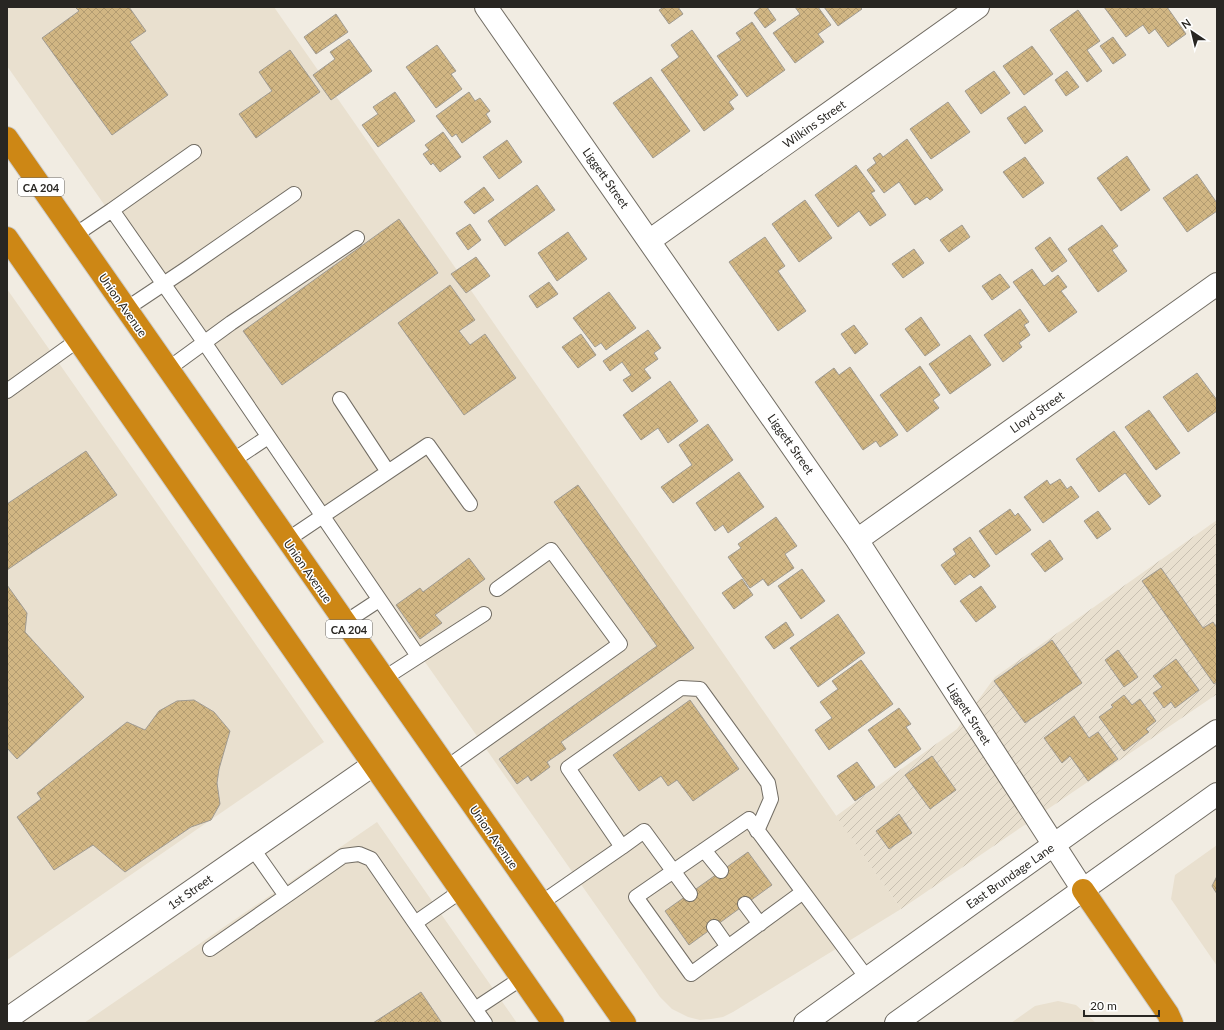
<svg xmlns="http://www.w3.org/2000/svg" width="1224" height="1030" font-family="Lato,sans-serif">
	<defs>
		<pattern id="industrial-furrows" width="10" height="10" patternUnits="userSpaceOnUse"><rect width="10" height="10" fill="#e9e0cf"/><path d="M-1 1l2-2M0 10L10 0M9 11l2-2" fill="none" stroke="#c8c0b1"/></pattern>
		<pattern id="building-cross-hatch" width="8" height="8" patternUnits="userSpaceOnUse"><rect width="8" height="8" fill="#d1b683"/><path d="M0 0l8 8M0 8l8-8" fill="none" stroke="#b39c71"/></pattern>
	</defs>
	<rect width="100%" height="100%" fill="#f1ece2"/>
	<path fill="#e9e0cf" d="M7 7H274L901 909 733 1012 723 1017 711 1019 700 1020 688 1017 672 1009 660 997 7 66Z
		M7 289 324 742 7 960Z
		M377 822 517 1023H84Z
		M1217 845V966L1171 899 1175 875Z
		M1058 1001 1076 1005 1096 1023H1011L1035 1006Z"/>
	<path fill="url(#industrial-furrows)" d="M1217 520V694L901 909 836 816 957 729 995 677Z"/>
	<path fill="url(#building-cross-hatch)" stroke="#a09b92" d="M75 7H129L146 31 130 42 168 95 112 135 42 38 79 11Z
		M664 7H678L683 14 669 24 659 10Z
		M761 7H767L776 20 765 28 754 13Z
		M795 7H818L831 25 818 34 824 42 795 63 773 33 800 14Z
		M824 7H860L862 9 838 26Z
		M1104 7H1167L1186 34 1168 47 1155 29 1149 34 1143 25 1126 37Z
		M1078 10 1100 41 1087 50 1102 71 1087 82 1050 30Z
		M336 14 348 32 316 54 304 37Z
		M752 22 785 70 747 97 717 56 741 40 736 33Z
		M692 30 738 95 729 102 734 109 704 131 661 70 679 57 671 45Z
		M1113 37 1126 55 1113 64 1100 46Z
		M349 39 372 71 331 100 313 75 335 59 330 52Z
		M437 45 456 71 451 74 462 89 436 108 406 67Z
		M1032 46 1053 74 1024 95 1003 66Z
		M290 50 320 92 256 138 239 114 272 91 259 72Z
		M994 71 1010 93 981 114 965 91Z
		M1067 71 1079 87 1066 96 1055 80Z
		M651 77 690 131 653 158 613 103Z
		M395 92 415 121 378 147 362 125 378 114 373 107Z
		M469 92 475 101 480 98 490 111 486 114 491 122 462 143 456 134 452 137 436 116Z
		M948 102 970 132 931 159 910 129Z
		M1025 106 1043 131 1025 144 1007 118Z
		M443 132 461 157 440 172 433 163 431 165 423 154 429 150 425 145Z
		M907 139 943 190 930 200 927 197 915 205 899 182 884 193 867 170 876 163 873 158 880 153 883 157Z
		M507 140 522 162 499 179 483 157Z
		M1127 156 1150 190 1121 211 1097 178Z
		M1025 157 1044 183 1023 198 1003 172Z
		M856 165 875 191 871 193 886 215 870 226 859 211 838 227 815 195Z
		M1197 174 1217 203V211L1187 232 1163 198Z
		M537 185 555 210 505 246 488 221Z
		M484 187 494 200 474 214 464 202Z
		M805 200 832 238 799 262 772 224Z
		M399 219 438 273 282 385 243 331Z
		M470 224 481 240 468 250 456 233Z
		M962 225 970 237 949 252 940 240Z
		M1102 225 1118 246 1112 250 1127 271 1098 292 1068 249Z
		M568 232 587 259 557 281 538 253Z
		M765 237 785 266 778 271 806 311 778 331 729 262Z
		M1050 237 1067 261 1052 272 1035 248Z
		M914 249 924 263 903 278 892 264Z
		M476 257 490 276 466 293 451 274Z
		M1032 269 1044 286 1058 275 1067 287 1061 291 1077 312 1049 332 1013 282Z
		M1000 274 1010 287 992 300 982 286Z
		M549 282 558 294 537 308 529 296Z
		M450 285 475 320 459 331 470 345 485 334 516 378 464 415 398 323Z
		M609 292 636 328 606 350 601 343 595 347 573 318Z
		M1020 309 1029 322 1024 325 1030 335 1019 343 1022 347 1003 362 984 335Z
		M921 317 940 345 925 356 905 329Z
		M854 325 868 344 855 354 841 334Z
		M648 330 661 348 654 353 658 359 644 369 651 378 632 392 623 380 631 375 622 362 610 371 603 361Z
		M581 334 596 355 578 368 562 347Z
		M970 335 991 365 950 394 929 364Z
		M920 366 940 395 933 400 939 408 907 432 880 395Z
		M850 367 898 435 880 447 876 441 863 450 815 382 834 368 839 375Z
		M1197 373 1217 400V411L1188 432 1163 397Z
		M670 381 698 421 668 443 658 428 641 440 623 415Z
		M1149 410 1180 453 1156 470 1125 427Z
		M708 424 733 460 673 503 661 487 692 465 679 445Z
		M1114 431 1161 496 1149 505 1125 473 1099 492 1076 459Z
		M86 451 117 495 7 570V504Z
		M739 472 764 507 728 533 723 525 715 531 696 503Z
		M1060 479 1067 489 1071 486 1079 497 1043 523 1024 497 1047 480 1050 485Z
		M578 485 694 648 561 742 566 749 547 762 550 767 531 781 528 776 517 784 499 759 657 646 554 502Z
		M1010 509 1015 516 1018 513 1031 530 996 555 979 531Z
		M1098 511 1111 529 1097 539 1084 521Z
		M776 517 797 546 785 554 794 568 768 586 763 579 750 588 728 557 741 548 738 544Z
		M970 537 990 566 974 578 970 574 955 585 941 565 956 554 953 549Z
		M1050 540 1063 559 1045 572 1031 554Z
		M469 558 485 579 435 615 442 623 420 639 396 605 420 588 423 592Z
		M1161 568 1203 628 1213 622 1217 628V682L1214 684 1142 581Z
		M802 569 825 601 801 619 778 586Z
		M742 579 753 595 734 609 722 593Z
		M7 585 27 613 25 632 84 697 17 759 7 748Z
		M981 586 996 607 976 622 960 601Z
		M838 614 865 653 818 687 790 648Z
		M786 622 794 635 774 649 765 637Z
		M1052 640 1082 683 1025 723 994 681Z
		M1118 650 1138 677 1124 687 1105 660Z
		M1176 659 1199 690 1175 708 1171 702 1164 708 1153 693 1162 687 1153 676Z
		M861 660 893 704 829 750 815 730 832 718 820 702 838 689 832 681Z
		M1124 695 1132 705 1140 699 1156 721 1146 729 1149 732 1124 751 1099 717 1113 707 1111 705Z
		M194 700 214 712 230 731 219 769 217 783 220 804 211 820 191 827 125 872 93 845 54 870 17 817 41 799 37 793 127 722 145 730 159 711 177 701Z
		M690 700 739 769 693 801 677 780 668 786 661 776 639 791 613 755Z
		M899 708 911 724 906 727 921 749 895 768 868 730Z
		M1074 716 1089 738 1098 732 1118 759 1088 781 1070 756 1062 763 1044 738Z
		M932 756 956 790 930 809 905 775Z
		M857 762 875 787 855 801 837 776Z
		M899 814 912 833 889 849 876 831Z
		M748 852 772 885 689 945 665 911Z
		M1217 876V894L1212 886Z
		M421 992 442 1023H373Z"/>
	<g fill="none" stroke-linecap="round" stroke-linejoin="round">
		<g stroke="#726d64" stroke-width="16">
			<path id="lane" d="M194 152 112 210 204 342 418 656
				M75 235 112 210
				M126 309 186 269 294 194
				M168 369 231 323 357 238
				M7 391 78 340
				M340 399 388 472
				M232 461 268 437
				M287 540 428 445 470 504
				M344 623 379 600
				M383 679 484 614
				M446 768 620 644 551 550 497 589
				M622 847 644 831 690 894
				M253 849 286 896 343 856 359 854 371 859 415 923
				M704 850 721 871
				M461 891 415 923 475 1009
				M803 892 691 974 636 897 749 819 867 978
				M541 903 622 847 568 768 681 688 700 689 768 783 771 799 757 831
				M745 904 760 924
				M714 927 728 947
				M210 949 286 896
				M485 1023 475 1009 522 978"/>
		</g>
		<g stroke="#726d64" stroke-width="24">
			<path id="street" d="M486 7 857 540 1083 890
				M649 241 978 7
				M857 540 1217 284
				M7 1019 373 765"/>
		</g>
		<g stroke="#726d64" stroke-width="24">
			<path id="secondary" d="M805 1023 1098 813 1217 731
				M896 1023 1217 794"/>
		</g>
		<g stroke="#cbcbca" stroke-width="24">
			<path id="highway" d="M7 138 625 1023
				M7 238 553 1023
				M1083 890 1168 1014 1172 1023"/>
		</g>
		<use href="#lane" stroke="#fff" stroke-width="14"/>
		<use href="#street" stroke="#fff" stroke-width="22"/>
		<use href="#secondary" stroke="#fff" stroke-width="22"/>
		<use href="#highway" stroke="#cd8715" stroke-width="22"/>
	</g>
	<g text-anchor="middle" dominant-baseline="central" stroke-width="3" stroke-linejoin="round" paint-order="stroke">
		<g fill="#fff" stroke="#686764" stroke-width="1">
			<rect x="18" y="178" width="46" height="18" rx="3"/>
			<rect x="326" y="620" width="46" height="18" rx="3"/>
		</g>
		<g font-size="11" font-weight="bold" fill="#282622">
			<text x="41" y="187">CA 204</text>
			<text x="349" y="629">CA 204</text>
		</g>
		<g font-size="12" fill="#282622" stroke="#fff">
			<text transform="translate(814 124) rotate(-35)">Wilkins Street</text>
			<text transform="translate(606 178) rotate(55)">Liggett Street</text>
			<text transform="translate(123 305) rotate(55)">Union Avenue</text>
			<text transform="translate(1037 412) rotate(-35)">Lloyd Street</text>
			<text transform="translate(791 444) rotate(55)">Liggett Street</text>
			<text transform="translate(308 571) rotate(55)">Union Avenue</text>
			<text transform="translate(969 714) rotate(57)">Liggett Street</text>
			<text transform="translate(494 837) rotate(55)">Union Avenue</text>
			<text transform="translate(1010 876) rotate(-35)">East Brundage Lane</text>
			<text transform="translate(190 892) rotate(-35)">1st Street</text>
		</g>
	</g>
	<rect width="1224" height="1030" fill="none" stroke="#282622" stroke-width="16"/>
	<g transform="translate(1192 32) rotate(325)" stroke="#ffffff" stroke-width="3" paint-order="stroke">
	<path d="M0-3L7 15L0 10L-7 15Z" fill="#282622"/>
	<text y="-6" font-size="11" font-weight="bold" text-anchor="middle" fill="#282622">N</text>
	</g>
	<path d="M1084 1010v6h75v-6" fill="none" stroke="#282622" stroke-width="2"/>
	<text x="1090" y="1010" font-size="12" fill="#282622" stroke="#ffffff" stroke-width="3" paint-order="stroke">20 m</text>
</svg>
